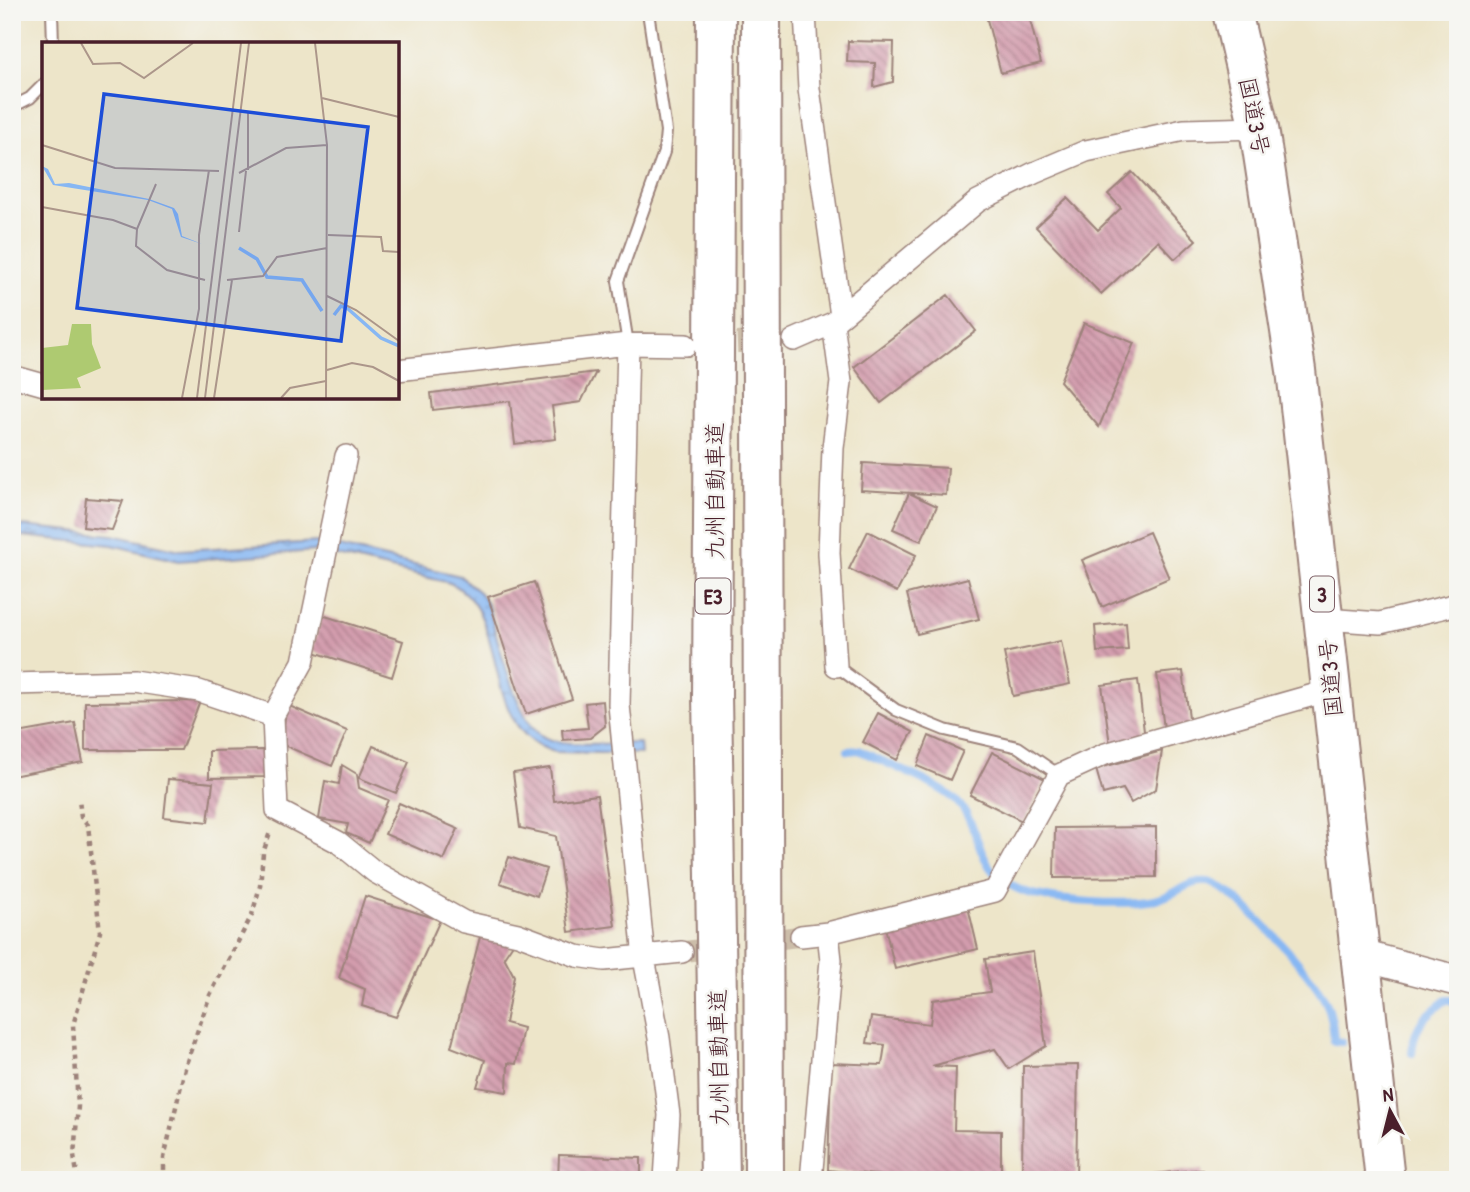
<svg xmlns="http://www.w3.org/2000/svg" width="1470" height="1192" font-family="'Patrick Hand','Klee One',sans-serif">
	<defs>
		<pattern id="water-ripples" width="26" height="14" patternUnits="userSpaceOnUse" patternTransform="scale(1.75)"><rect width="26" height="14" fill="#87b7f3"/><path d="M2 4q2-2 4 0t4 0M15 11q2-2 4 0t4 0" fill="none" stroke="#7094c5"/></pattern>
		<pattern id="building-back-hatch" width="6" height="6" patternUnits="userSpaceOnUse" patternTransform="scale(1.75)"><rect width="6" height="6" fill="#d39cad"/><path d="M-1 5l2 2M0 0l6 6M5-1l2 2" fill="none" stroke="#ad7f8d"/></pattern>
	</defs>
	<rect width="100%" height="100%" fill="#f6f6f2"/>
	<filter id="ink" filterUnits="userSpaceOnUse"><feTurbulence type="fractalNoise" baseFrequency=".0143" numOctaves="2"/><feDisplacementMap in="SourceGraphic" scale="14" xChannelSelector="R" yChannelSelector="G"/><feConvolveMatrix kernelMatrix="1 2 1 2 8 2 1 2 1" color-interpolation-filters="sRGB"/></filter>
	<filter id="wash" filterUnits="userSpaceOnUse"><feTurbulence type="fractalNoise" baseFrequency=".00686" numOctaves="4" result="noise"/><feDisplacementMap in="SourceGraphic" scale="28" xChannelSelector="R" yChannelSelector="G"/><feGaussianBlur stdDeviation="1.57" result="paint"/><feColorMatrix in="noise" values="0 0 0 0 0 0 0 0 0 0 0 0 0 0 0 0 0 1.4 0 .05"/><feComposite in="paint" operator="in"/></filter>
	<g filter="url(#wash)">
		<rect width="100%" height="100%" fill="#ede5c9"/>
		<path fill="url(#water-ripples)" stroke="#686b8f" stroke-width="2" d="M12 525 113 535 180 550 319 542 460 576 480 593 488 606C498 638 516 723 544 737 561 747 617 743 640 743L641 754 555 752C476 730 514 613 450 583L316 551 178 561 112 545 12 535Z"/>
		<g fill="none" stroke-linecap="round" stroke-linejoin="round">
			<path stroke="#87b7f3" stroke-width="8" d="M848 751 859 750C880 761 938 784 953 798 986 827 970 869 1018 889 1047 902 1135 908 1164 897 1181 891 1189 880 1208 882 1234 886 1313 975 1325 1000 1332 1014 1333 1026 1334 1041L1342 1042
				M1412 1053C1415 1022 1424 1018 1447 999L1458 1003"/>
		</g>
		<g id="blocks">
			<path fill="url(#building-back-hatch)" d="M985 12H1028L1041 63 1001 73Z
				M848 41 894 42 893 82 874 87 875 63 847 62Z
				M1132 172 1196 240 1175 259 1158 241 1101 294 1036 227 1067 198 1098 230 1121 208 1108 194Z
				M948 295 976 331 881 403 854 367Z
				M1084 323 1134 343 1099 427 1060 381Z
				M596 372 581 402 552 406 556 439 515 444 510 401 433 410 431 393Z
				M863 463 948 468 946 495 861 490Z
				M909 493 937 506 921 541 893 529Z
				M86 498 123 501 112 530 83 527Z
				M868 531 916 555 897 592 849 569Z
				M1149 532 1169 578 1102 607 1082 560Z
				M968 578 979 619 917 634 907 594Z
				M534 582 572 699 526 714 488 597Z
				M322 615 403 641 392 677 311 651Z
				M1126 623 1128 650 1097 652 1095 626Z
				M1061 641 1070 684 1013 696 1004 653Z
				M1183 671 1190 725 1164 729 1157 674Z
				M1138 680 1145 740 1110 745 1102 685Z
				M200 701 181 750H85V702Z
				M603 701 605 726 590 738 563 740 562 730 588 728 585 703Z
				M287 705 347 731 332 766 281 744Z
				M878 713 913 732 897 760 863 742Z
				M75 723 83 762 12 776V734Z
				M929 736 963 751 950 780 917 766Z
				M373 746 409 762 396 793 359 778Z
				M266 750V777L209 778V751Z
				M1162 751 1156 789 1131 803 1123 789 1103 794 1096 769Z
				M992 752 1045 779 1024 822 970 795Z
				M342 765 357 774 359 788 388 800 369 843 346 833 348 824 319 819 325 781 339 784Z
				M550 768 554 801 597 795 615 926 569 932 556 836 520 828 513 773Z
				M168 779 213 783 208 822 164 817Z
				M399 803 458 829 444 860 385 834Z
				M1156 827V877L1054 878 1055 828Z
				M509 857 546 869 537 896 500 883Z
				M365 896 440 920 396 1017 362 1006 365 989 339 978Z
				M968 907 978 949 895 969 885 927Z
				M480 937 516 939 504 957 514 976 505 1023 523 1028 516 1064 508 1063 507 1092 477 1087 485 1060 451 1047Z
				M1033 952 1046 1046 1009 1069 995 1049 932 1066 956 1067 954 1130 1001 1131V1180H922L828 1170 831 1063 882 1065 885 1045 867 1043 871 1017 930 1024 933 1000 990 992 985 959Z
				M1078 1065 1076 1180H1022L1023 1066Z
				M559 1155 641 1158V1180H558Z
				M1202 1169 1203 1180H1156L1155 1174Z"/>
		</g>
	</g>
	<g filter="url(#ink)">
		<use href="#blocks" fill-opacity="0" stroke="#9c827a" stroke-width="2"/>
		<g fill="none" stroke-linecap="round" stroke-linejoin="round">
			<path stroke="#ccbda9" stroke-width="21" stroke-dasharray="21 10" stroke-linecap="butt" d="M706 344 771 341
				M682 952 801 936"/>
			<g stroke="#9c827a" stroke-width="14">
				<path id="lane" d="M52 12 53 44
					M12 107 30 98 44 84
					M628 344 618 281 664 152 666 131 648 12
					M836 666 896 710 945 730 1018 747 1059 775"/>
			</g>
			<g stroke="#9c827a" stroke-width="24">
				<path id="street" d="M805 12 809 89 841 316
					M833 323 841 382 833 448 829 553 836 666
					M794 340 833 323 978 201 1034 173 1086 151 1184 130 1259 128
					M628 344 619 705 644 958 659 1038 669 1115 665 1180
					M397 370 628 344 686 345
					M12 376 44 385
					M346 456 303 662 273 716 277 810 338 842 375 872 464 922 518 934 577 956 604 960 682 952
					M1325 619 1380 623 1458 604
					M12 684 133 681 199 691 273 716
					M801 936 828 933 995 891 1059 775 1105 754 1331 690
					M811 1180 831 960 828 933"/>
			</g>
			<g stroke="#9c827a" stroke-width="33">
				<path id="secondary" d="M1360 955 1458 981"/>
			</g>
			<g stroke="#9c827a" stroke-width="42">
				<path id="highway" d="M716 12 712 695 720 1180
					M761 12 764 1180
					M1232 12 1259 128 1296 370 1385 1180"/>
			</g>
			<path stroke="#9c827a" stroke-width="4.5" stroke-dasharray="5 5" stroke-linecap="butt" d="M78 1180 74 1155 78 1106 73 1025 100 932 88 825 81 817 79 799
				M164 1180V1158L186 1064 210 995 252 915 260 886 263 853 270 832"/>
			<use href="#lane" stroke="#fff" stroke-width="10"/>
			<use href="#street" stroke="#fff" stroke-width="21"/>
			<use href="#secondary" stroke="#fff" stroke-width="30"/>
			<use href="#highway" stroke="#fff" stroke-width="38"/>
		</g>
	</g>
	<g text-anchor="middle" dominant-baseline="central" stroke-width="5" stroke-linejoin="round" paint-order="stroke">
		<g fill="#f6f6f2" stroke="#7e6067" stroke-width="2">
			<rect x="1310" y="576.5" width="24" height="35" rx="5"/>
			<rect x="695.5" y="578.5" width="35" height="35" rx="5"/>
		</g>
		<g font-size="21" font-weight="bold" fill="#4a1f2b">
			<text x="1322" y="594">3</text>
			<text x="713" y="596">E3</text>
		</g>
		<g font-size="23" fill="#4a1f2b" stroke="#f6f6f2">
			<text transform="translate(1255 116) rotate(79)">国道3号</text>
			<text transform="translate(714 491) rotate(-90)">九州自動車道</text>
			<text transform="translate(1330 678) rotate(-95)">国道3号</text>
			<text transform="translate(718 1058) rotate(-91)">九州自動車道</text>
		</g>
	</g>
	<g transform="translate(42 42)">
		<rect width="357" height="357" fill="#ede5c9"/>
		<path d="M30 282H49L50 302 59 326 35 336 39 346 0 348V306L26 303Z" fill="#aeca71"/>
		<path d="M0 124 6 127 13 142 27 141 107 157 132 166 136 172 140 194 160 202 139 195 130 167 106 158 11 143Z" fill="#87b7f3"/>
		<path fill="none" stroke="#87b7f3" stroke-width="3.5" d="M197 206 215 217 225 235 260 238 280 269M292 273 299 264 305 266 339 296 357 304"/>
		<path fill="none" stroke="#ac968a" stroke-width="2" d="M39 1 51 22 78 21 102 36 151 1M273 1 285 103 284 356M280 56 357 75M0 103 73 126 177 129M206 128V71M197 131 244 106 285 103M114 142 95 187 94 204 125 228 163 238M0 165 71 178 95 187M197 190 204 129M286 193 339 195 341 209 357 210M185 238 221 234 235 215 285 206M285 254 314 268 357 299M285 328 310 321 331 325 357 339M140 356 157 267V193L167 128M155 356 199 1M163 356 207 1M172 356 190 238M239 356 248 346 284 339"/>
		<path fill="#1d4ed8" fill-opacity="0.15" stroke="#1d4ed8" stroke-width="3.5" d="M62 52 326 85 299 299 35 266Z"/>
		<rect width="357" height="357" fill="none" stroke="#4a1f2b" stroke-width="3.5"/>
	</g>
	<rect width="1470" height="1192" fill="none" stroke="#f6f6f2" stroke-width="42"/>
	<g transform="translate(1390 1111) rotate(353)" stroke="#f6f6f2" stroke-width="5" paint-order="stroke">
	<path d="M0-5L12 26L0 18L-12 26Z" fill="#4a1f2b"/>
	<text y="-10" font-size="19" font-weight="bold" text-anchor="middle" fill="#4a1f2b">N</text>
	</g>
</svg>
